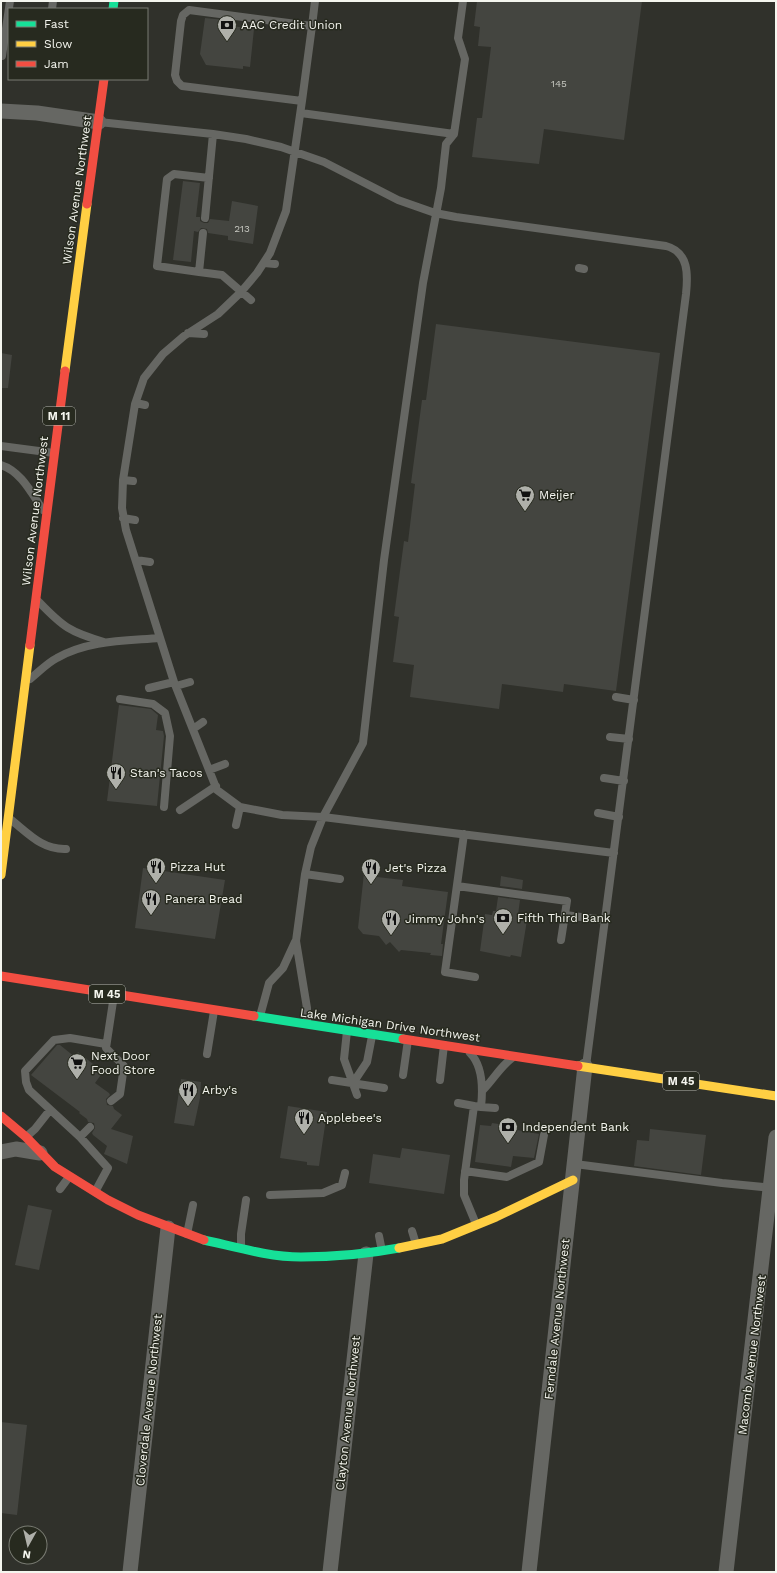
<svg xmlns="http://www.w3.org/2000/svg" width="777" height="1573" font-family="'Work Sans',sans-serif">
	<rect width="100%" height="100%" fill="#30312b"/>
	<path fill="#444540" d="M477 1H642L624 140 544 129 539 164 472 157 477 118H482L491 47 478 46 480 27 474 26Z
		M205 18 225 20 224 25 254 29 250 67 243 66V69L206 65 200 54Z
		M183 181 200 183 196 217H200V221L204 223H208L210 219 229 221 232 201 258 206 253 244 228 240V236L208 233 207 229 201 228 198 232 194 231 191 262 173 260Z
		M436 324 660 353 616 691 564 684 563 692 502 684 499 709 410 697 414 665 393 662 399 617 394 616 404 541 408 542 415 484 411 483 422 400H426Z
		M1 353 12 355 8 388H1Z
		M119 705 151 709 158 715 156 730 163 731 164 736 157 806 107 801Z
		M143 868 225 880 215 939 135 928Z
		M364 873 377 875V877L403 880 402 886 448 892 441 944H443L442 956 430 955 431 953 401 950 399 952 390 942 386 945 379 936 363 934 358 928Z
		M501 876 523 880 522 889 500 886Z
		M498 897 520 900 518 915H520V919L527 920 521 957 511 955 510 957 480 951 485 914 492 915 493 911H496Z
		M57 1045H60L75 1057 78 1052 103 1072 95 1083 109 1093 110 1095 106 1099 107 1105 113 1106 114 1109 122 1115 111 1129 133 1136 127 1164 104 1154 107 1146 93 1135 92 1133 95 1128 94 1123 88 1122 87 1119 79 1113 80 1112 31 1075Z
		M181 1079 201 1082 200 1098 194 1126 174 1123Z
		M288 1106 327 1112 319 1166 307 1165V1162L280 1158Z
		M492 1123 518 1127 517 1130 539 1134 534 1158 513 1156 511 1167 475 1162 480 1125 491 1126Z
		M650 1129 706 1135 701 1175 634 1166 637 1140 649 1141Z
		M402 1148 450 1155 444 1194 369 1183 373 1154 400 1158Z
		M28 1205 52 1210 39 1270 15 1265Z
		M1 1422 27 1425 17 1515 1 1513Z"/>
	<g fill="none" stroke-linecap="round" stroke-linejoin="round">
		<path stroke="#666763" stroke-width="8" d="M52 9 53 1
			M312 26 315 1
			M2 56 10 1
			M302 101 312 26 189 10 183 15 181 21 175 75 177 81 182 86 302 101 286 211 270 253 257 273 241 292 218 314 184 336 163 354 144 378 135 404 123 480 122 508 126 530 174 682 217 790 240 807 282 815 323 817 363 743 384 560 423 283 441 188 446 144 454 134 465 59 458 38 463 1
			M301 113 454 134
			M99 122 213 134 246 139 281 147 324 162 398 200 435 213 456 217 666 246C689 252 688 275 686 294L586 1066
			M205 218 213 134
			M203 233 199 272 222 275 251 300
			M264 263 275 264
			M579 268 584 269
			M199 272 157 266 167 179 174 174 209 178
			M188 333 204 334
			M136 403 145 405
			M1 446 54 453
			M1 465C21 471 32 494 43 510
			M123 480 133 481
			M123 518 135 520
			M136 560 150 562
			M39 602C63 627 70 632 104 642
			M30 679C39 672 47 663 57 658 88 640 126 641 160 638
			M176 686 190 682
			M149 688 174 682
			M616 697 634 700
			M120 699 153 704 165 713 170 736 164 807
			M193 729 203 722
			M610 737 629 739
			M209 770 225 764
			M604 778 624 781
			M180 810 216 786
			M598 813 619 817
			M10 819C28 833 42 850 66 849
			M236 825 240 807
			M464 834 445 972 475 977
			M305 874 340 879
			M457 886 567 901 561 940
			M565 915 605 920
			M260 1016 269 983 283 968 295 942
			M307 1024V1008L296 941 305 874 311 847 323 817 614 853
			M347 1031 344 1059 357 1095
			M470 1053C483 1066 483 1089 481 1107L474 1106 464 1180V1195L476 1224
			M207 1054 214 1011
			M403 1075 408 1040
			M332 1080 384 1088
			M440 1080 444 1045
			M353 1083 367 1062 372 1036
			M483 1090C493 1080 500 1067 512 1058
			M111 1101 120 1094 124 1066 106 1048 114 995
			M458 1103 474 1106
			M481 1107 495 1108
			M90 1127 80 1137 108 1168 95 1192
			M26 1137 35 1129 50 1110
			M80 1137 29 1090 26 1082 25 1071 54 1040 70 1038 106 1044
			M575 1164 722 1183 773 1188
			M465 1171 507 1177 539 1162 544 1135
			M60 1189 69 1177
			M270 1195 323 1193 342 1185 345 1173
			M412 1231 416 1244
			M187 1234 193 1205
			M379 1236 382 1251
			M241 1247V1234L246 1200"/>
		<path stroke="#666763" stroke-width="15" d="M1 111 37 113 99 122
			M1 1152 16 1149 40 1153
			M130 1572 168 1228
			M330 1572 366 1254
			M529 1572 585 1066
			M726 1572 776 1137"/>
		<path stroke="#16e098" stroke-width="9" d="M113 9 114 1
			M254 1016 403 1039
			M204 1240C236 1247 269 1257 301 1257 334 1257 367 1254 399 1248"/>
		<path stroke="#ffcf43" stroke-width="9" d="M65 371 87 204
			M1 875 30 645
			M578 1066 776 1096
			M399 1248 442 1239 496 1217 573 1180"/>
		<path stroke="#f24e42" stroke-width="9" d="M87 204 104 79
			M30 645 65 371
			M1 976 254 1016
			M403 1039 578 1066
			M1 1116 26 1137 55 1167 108 1200 138 1215 204 1240"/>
	</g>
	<defs>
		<g id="bank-pin" transform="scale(1)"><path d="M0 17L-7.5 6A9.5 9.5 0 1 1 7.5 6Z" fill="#afb0aa" stroke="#272a1f"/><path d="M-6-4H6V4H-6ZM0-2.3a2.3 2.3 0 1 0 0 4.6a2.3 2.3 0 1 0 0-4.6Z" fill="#111"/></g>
		<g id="supermarket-pin" transform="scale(1)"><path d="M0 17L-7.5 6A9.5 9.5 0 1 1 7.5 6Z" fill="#afb0aa" stroke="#272a1f"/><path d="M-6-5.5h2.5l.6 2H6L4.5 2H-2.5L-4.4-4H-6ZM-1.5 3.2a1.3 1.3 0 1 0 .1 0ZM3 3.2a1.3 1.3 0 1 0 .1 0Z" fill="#111"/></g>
		<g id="restaurant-pin" transform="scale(1)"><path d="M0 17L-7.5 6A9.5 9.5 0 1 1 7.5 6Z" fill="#afb0aa" stroke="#272a1f"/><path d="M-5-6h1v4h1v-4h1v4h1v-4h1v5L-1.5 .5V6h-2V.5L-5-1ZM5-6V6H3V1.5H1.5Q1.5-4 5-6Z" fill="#111"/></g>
	</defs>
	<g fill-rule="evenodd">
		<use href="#bank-pin" x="227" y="25"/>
		<use href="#supermarket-pin" x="525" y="495"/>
		<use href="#restaurant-pin" x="116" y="773"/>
		<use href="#restaurant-pin" x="156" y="867"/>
		<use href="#restaurant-pin" x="371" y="868"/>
		<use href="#restaurant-pin" x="151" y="899"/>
		<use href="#bank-pin" x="503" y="918"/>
		<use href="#restaurant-pin" x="391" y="919"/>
		<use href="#supermarket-pin" x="77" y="1063"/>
		<use href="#restaurant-pin" x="188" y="1090"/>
		<use href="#restaurant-pin" x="304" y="1118"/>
		<use href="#bank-pin" x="508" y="1127"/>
	</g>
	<g text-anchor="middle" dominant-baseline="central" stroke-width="3" stroke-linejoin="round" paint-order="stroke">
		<g font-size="10" fill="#c8c9c2">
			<text x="559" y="83">145</text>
			<text x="242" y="228">213</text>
		</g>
		<g fill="#272a1f" stroke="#b6b8b0" stroke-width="1">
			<rect x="43" y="407" width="32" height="18" rx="3"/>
			<rect x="89" y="985" width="36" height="18" rx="3"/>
			<rect x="663" y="1072" width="36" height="18" rx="3"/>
		</g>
		<g font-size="11" font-weight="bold" fill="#f4f5ee">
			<text x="59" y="416">M 11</text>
			<text x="107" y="994">M 45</text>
			<text x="681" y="1081">M 45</text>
		</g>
		<g font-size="12" fill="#f4f5ee" stroke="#272a1f" text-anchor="start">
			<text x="241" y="25">AAC Credit Union</text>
			<text x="539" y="495">Meijer</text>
			<text x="130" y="773">Stan's Tacos</text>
			<text x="170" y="867">Pizza Hut</text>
			<text x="385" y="868">Jet's Pizza</text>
			<text x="165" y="899">Panera Bread</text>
			<text x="517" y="918">Fifth Third Bank</text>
			<text x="405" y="919">Jimmy John's</text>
			<text x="91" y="1056">Next Door<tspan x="91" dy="14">Food Store</tspan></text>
			<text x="202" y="1090">Arby's</text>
			<text x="318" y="1118">Applebee's</text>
			<text x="522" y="1127">Independent Bank</text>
		</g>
		<g font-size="12" fill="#f4f5ee" stroke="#272a1f">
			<text transform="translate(77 190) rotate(-82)">Wilson Avenue Northwest</text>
			<text transform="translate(35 511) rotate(-83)">Wilson Avenue Northwest</text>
			<text transform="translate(390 1025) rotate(8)">Lake Michigan Drive Northwest</text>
			<text transform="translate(557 1319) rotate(-84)">Ferndale Avenue Northwest</text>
			<text transform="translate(752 1355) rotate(-83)">Macomb Avenue Northwest</text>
			<text transform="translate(149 1400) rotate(-84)">Cloverdale Avenue Northwest</text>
			<text transform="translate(348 1413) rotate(-84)">Clayton Avenue Northwest</text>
		</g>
	</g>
	<rect width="777" height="1573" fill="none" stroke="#f4f5ee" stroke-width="4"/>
	<rect x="8" y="8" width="140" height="72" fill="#272a1f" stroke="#797b72"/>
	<rect x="16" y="21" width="20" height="6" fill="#16e098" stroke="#797b72"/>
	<text x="44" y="28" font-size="12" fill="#f4f5ee">Fast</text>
	<rect x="16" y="41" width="20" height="6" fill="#ffcf43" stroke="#797b72"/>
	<text x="44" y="48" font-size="12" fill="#f4f5ee">Slow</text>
	<rect x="16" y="61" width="20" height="6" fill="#f24e42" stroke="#797b72"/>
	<text x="44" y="68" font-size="12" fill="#f4f5ee">Jam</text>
	<g transform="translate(28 1545) rotate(188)"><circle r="19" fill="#272a1f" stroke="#797b72"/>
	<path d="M0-3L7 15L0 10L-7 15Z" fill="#afb0aa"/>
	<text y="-6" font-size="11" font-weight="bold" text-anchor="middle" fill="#f4f5ee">N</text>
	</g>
</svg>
